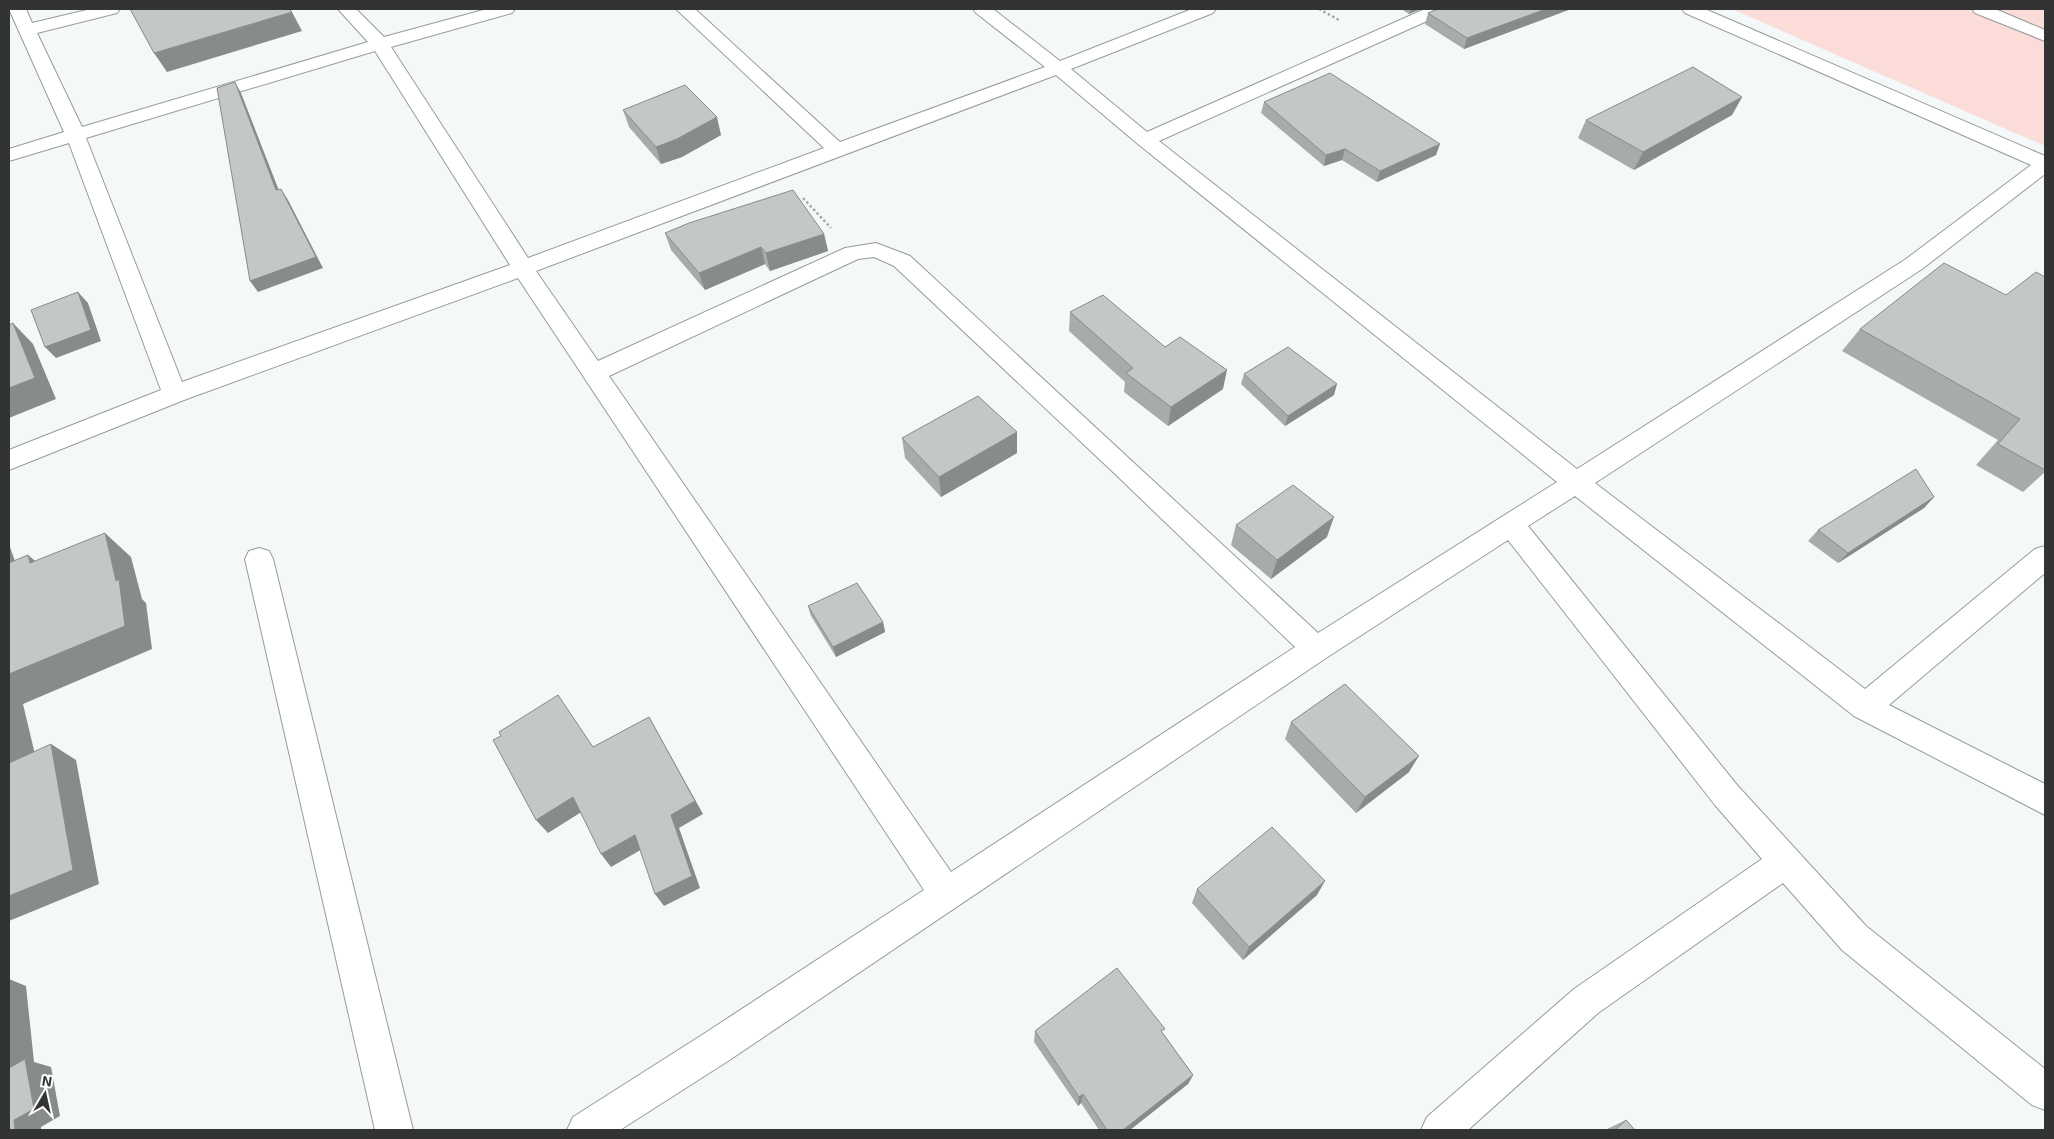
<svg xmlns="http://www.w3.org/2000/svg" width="2054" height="1139" font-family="'Exo 2',sans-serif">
	<rect width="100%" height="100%" fill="#f4f8f8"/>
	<path fill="#fcdcd9" d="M1732 9H2045V146Z"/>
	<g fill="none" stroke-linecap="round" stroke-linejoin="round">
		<g stroke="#979b9b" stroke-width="2">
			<path id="service" d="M1972 9H1995L2045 30V41L1975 13Z"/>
		</g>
		<g stroke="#979b9b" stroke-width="2">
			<path id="minor" d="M9 9H26L32 23 91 9H120L117 13 37 33 82 127 368 42 338 9H356L384 37 487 9H515L512 13 391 47 528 258 824 148 676 9H695L840 142 1045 67 976 13 973 9H993L1060 61 1192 9H1216L1213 13 1071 69 1147 132 1425 9H1448L1445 13 1159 141 1577 469 1906 259 2031 165 1685 13 1682 9H1705L2045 156V174L1922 269 1595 483 1865 689 2035 549 2045 546V573L1889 705 2045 784V815L1854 716 1575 496 1528 526 1737 785 1866 926 2045 1069V1110L2032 1105 1842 950 1783 883 1598 1013 1468 1130H1421L1427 1117 1574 989 1762 859 1715 805 1508 540 1326 658 728 1061 620 1130H567L573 1117 702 1035 924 890 518 278 184 400 9 470V450L161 390 69 143 9 161V149L64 132ZM375 51 510 265 182 382 86 138ZM1056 75 1138 144 1557 482 1318 633 910 256 876 243 845 248 598 361 536 271ZM874 257 894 266 1112 471 1295 647 951 872 609 376 858 259Z
				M259 548 269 551 273 559 413 1130H375L245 559 249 551Z"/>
		</g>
		<path stroke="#a5a8a8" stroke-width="2.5" stroke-dasharray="2.5 2.5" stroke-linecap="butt" d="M1319 9 1339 20
			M803 198 831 228"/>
		<use href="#service" fill="#fff" fill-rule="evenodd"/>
		<use href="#minor" fill="#fff" fill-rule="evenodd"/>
	</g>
	<path fill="#a8abab" d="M1401 9H1421L1409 14Z
		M1438 9H1571L1464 49 1425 24 1428 13Z
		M1742 97 1732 115 1634 170 1578 138 1586 120Z
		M1264 102 1436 155 1377 182 1342 160 1324 166 1261 113Z
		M623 110 721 135 682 157 661 164 629 127Z
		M665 233 824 234 828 251 770 271 765 264 705 290 671 250Z
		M2045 277V472L2023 492 1976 465 1998 440 1842 351 1860 329 2006 295Z
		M1070 312 1165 347 1223 389 1168 426 1124 392 1125 382 1069 331Z
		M1244 374 1334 395 1285 426 1241 384Z
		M1017 432V453L941 497 905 458 902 438Z
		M1934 497 1924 508 1838 563 1808 541 1818 530Z
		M1236 525 1327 537 1271 579 1231 545Z
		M808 606 883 622 885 632 836 657 811 616Z
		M1291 722 1409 772 1356 813 1285 739Z
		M1197 889 1317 895 1243 960 1192 903Z
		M1035 1031 1163 1033 1193 1075 1188 1084 1130 1130H1099L1081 1103 1078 1106 1034 1042Z
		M1626 1120 1635 1130H1606L1609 1128Z"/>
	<path fill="#888b8b" d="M1411 9H1421L1409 14Z
		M1546 9H1571L1464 49 1467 38Z
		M292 12 302 31 167 72 154 53Z
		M235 82 241 93 283 201 276 190Z
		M1742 97 1732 115 1634 170 1643 152Z
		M717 117 721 135 682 157 661 164 656 147Z
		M1440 144 1436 155 1377 182 1380 171Z
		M1345 149 1342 160 1324 166 1326 155Z
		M281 189 288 200 323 268 258 292 250 281Z
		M824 234 828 251 770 271 766 253Z
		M761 247 765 264 705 290 699 273Z
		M78 292 88 303 101 341 56 358 45 347Z
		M13 323 33 344 56 399 9 418V388Z
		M1227 370 1223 389 1168 426 1171 407Z
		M1337 384 1334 395 1285 426 1288 416Z
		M1017 432V453L941 497 939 477Z
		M1934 497 1924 508 1838 563 1848 553Z
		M1334 517 1327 537 1271 579 1277 560Z
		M105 533 131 557 142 599 146 603 152 649 23 704 38 767 9 780V674L116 581Z
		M9 544 26 593 9 579Z
		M28 555 57 579 30 563Z
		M883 622 885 632 836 657 833 647Z
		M649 717 703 814 679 828 700 888 664 906 655 894 671 815Z
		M51 744 76 760 99 884 9 921V896Z
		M1419 756 1409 772 1356 813 1365 797Z
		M573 797 583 811 548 833 536 820Z
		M635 835 644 848 611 867 601 854Z
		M1325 881 1317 895 1243 960 1249 947Z
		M9 979 26 986 34 1062 51 1067 60 1116 41 1127V1130H15L9 1061Z
		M1193 1075 1188 1084 1130 1130H1123Z
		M1083 1094 1081 1103 1078 1106 1079 1097Z"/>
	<path fill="#c3c7c7" stroke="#888b8b" d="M130 9H289L292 12 154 53Z
		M1438 9H1546L1467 38 1428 13Z
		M1693 67 1742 97 1643 152 1586 120Z
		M1330 73 1440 144 1380 171 1345 149 1326 155 1264 102Z
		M235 82 276 190 281 189 316 257 250 281 217 88Z
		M685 85 717 117 677 139 656 147 623 110Z
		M793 190 824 234 766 253 761 247 699 273 665 233 689 223Z
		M1944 263 2006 295 2036 272 2045 277V470L1998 444 2020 419 1860 329Z
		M78 292 91 330 45 347 31 310Z
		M1103 295 1165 347 1180 337 1227 370 1171 407 1126 373 1133 368 1070 312Z
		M13 323 35 378 9 388V325Z
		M1288 347 1337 384 1288 416 1244 374Z
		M978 396 1017 432 939 477 902 438Z
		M1916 469 1934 497 1848 553 1818 530Z
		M1293 485 1334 517 1277 560 1236 525Z
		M105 533 116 581 119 579 125 626 9 674V563L28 555 30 563Z
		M857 583 883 622 833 647 808 606Z
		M1345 684 1419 756 1365 797 1291 722Z
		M558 695 593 747 649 717 695 801 671 815 692 876 655 894 635 835 601 854 573 797 536 820 493 740 501 736 499 732Z
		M51 744 73 870 9 896V763Z
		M1272 827 1325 881 1249 947 1197 889Z
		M1117 968 1165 1029 1161 1031 1193 1075 1123 1130H1107L1083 1094 1079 1097 1035 1031Z
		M25 1059 34 1109 14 1120 15 1130H9V1061V1068Z
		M1626 1120 1635 1130H1615Z"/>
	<rect width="2054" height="1139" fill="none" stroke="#323434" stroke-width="20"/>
	<g transform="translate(45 1094) rotate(9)" stroke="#ffffff" stroke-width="4" paint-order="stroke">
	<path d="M0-4L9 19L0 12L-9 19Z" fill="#323434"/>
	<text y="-8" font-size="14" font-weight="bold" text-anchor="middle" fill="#323434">N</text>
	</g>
</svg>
